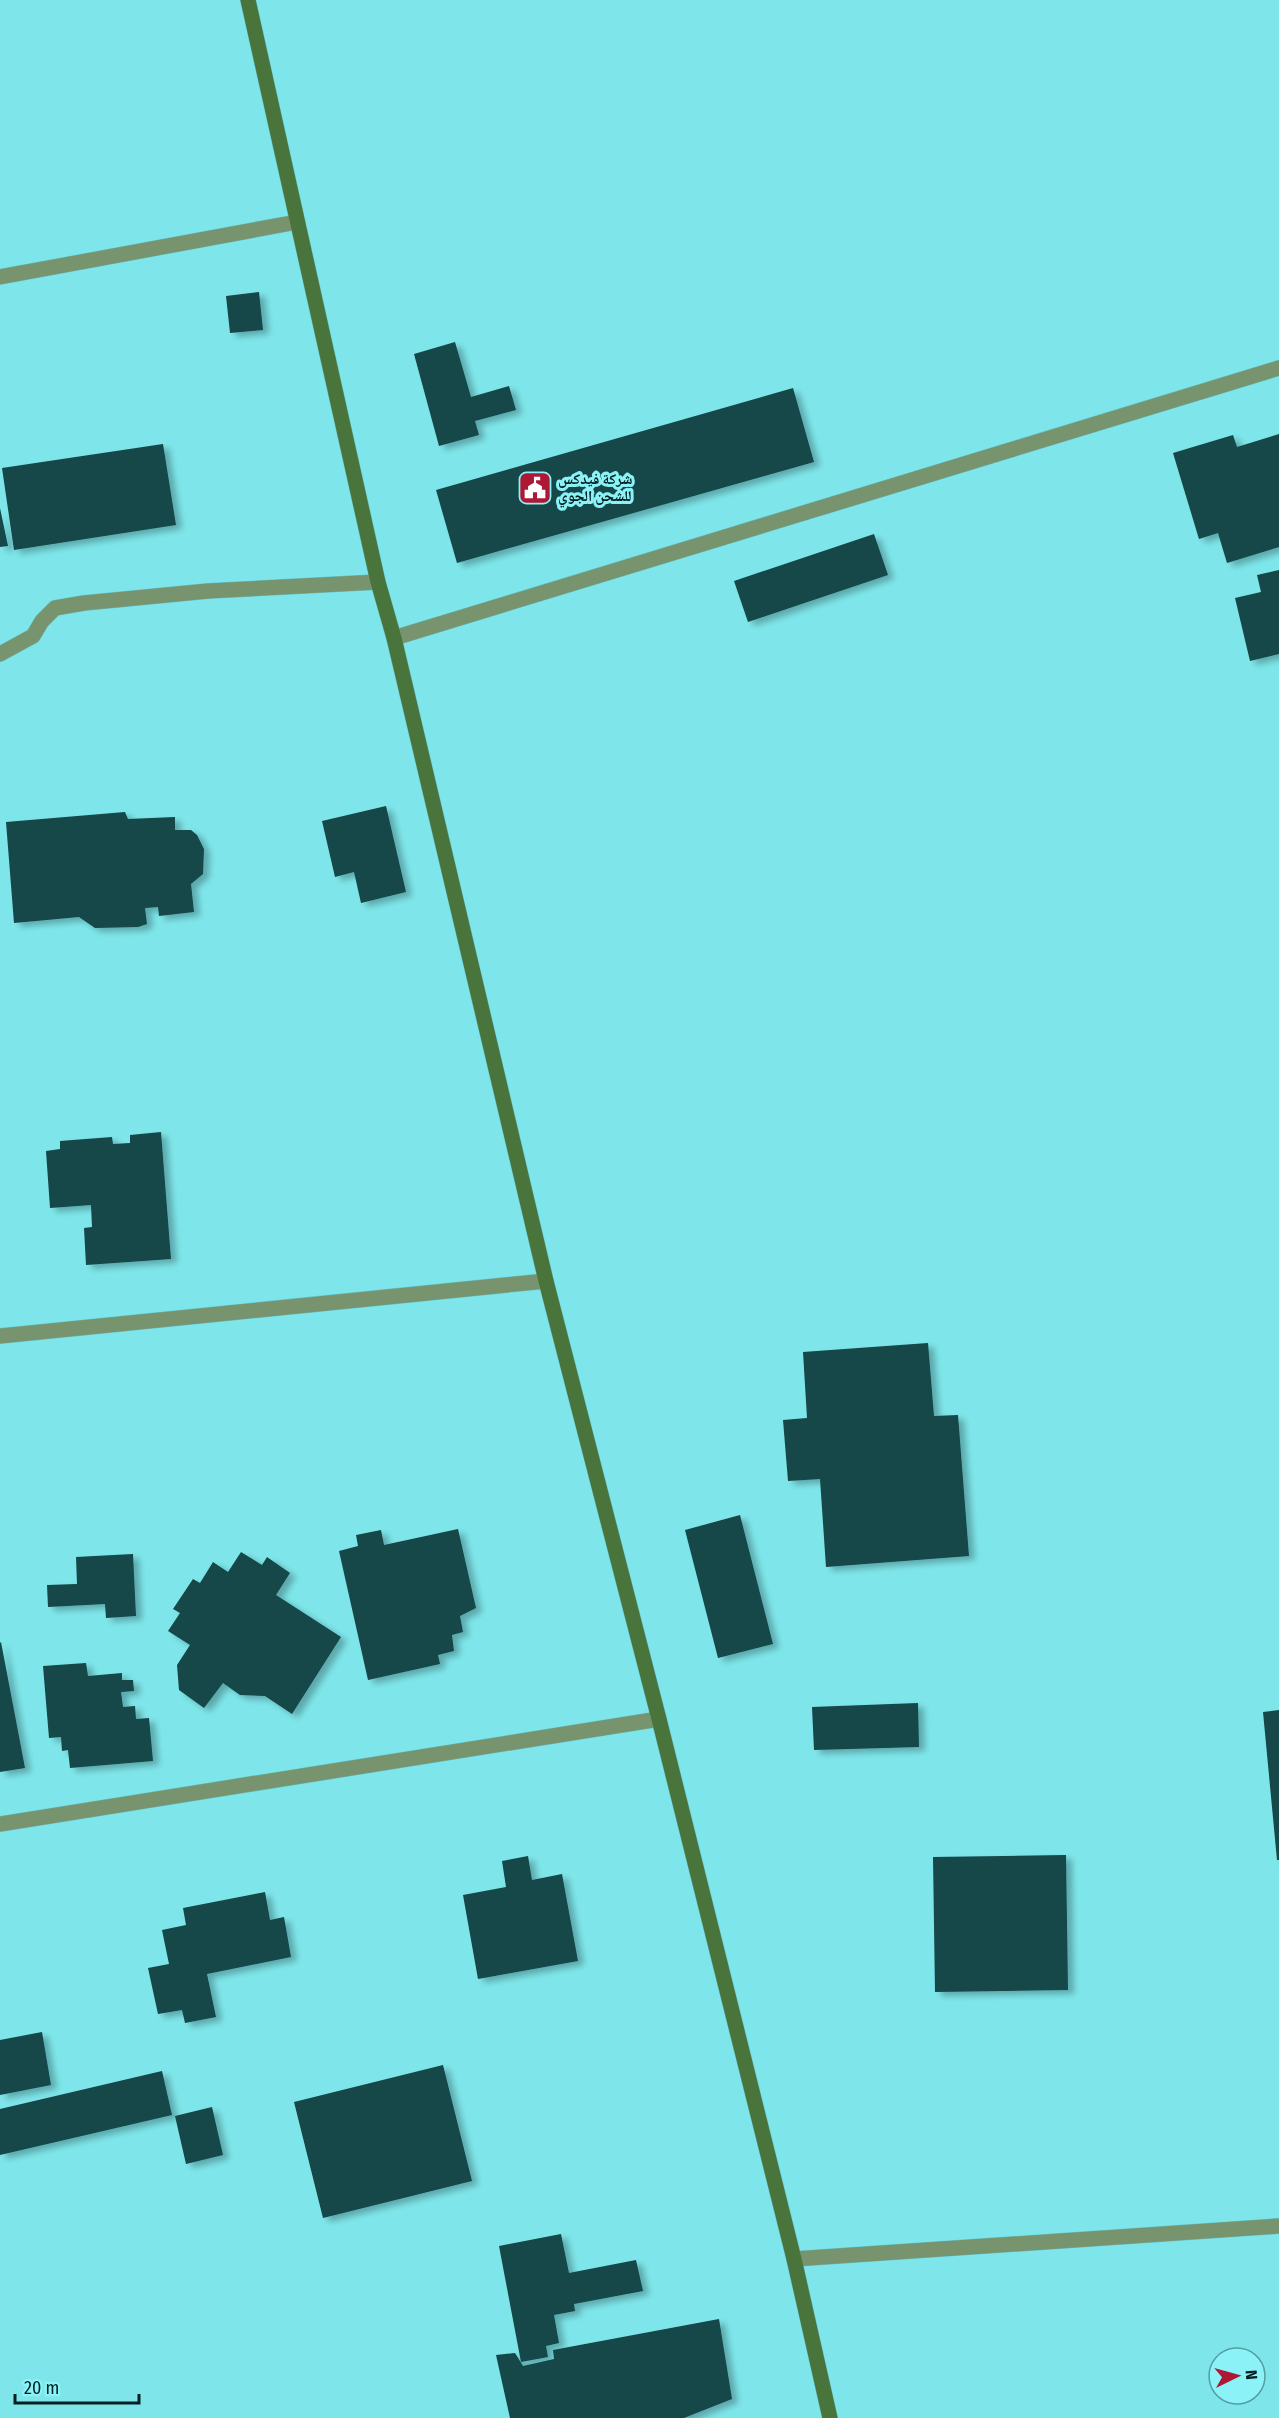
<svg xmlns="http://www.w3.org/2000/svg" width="1279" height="2418" font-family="'Fira Sans Condensed','Noto Naskh Arabic',sans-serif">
	<defs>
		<filter id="shadow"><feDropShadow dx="6" dy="4" stdDeviation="3" flood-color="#0004"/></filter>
	</defs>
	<rect width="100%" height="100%" fill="#7ee6ea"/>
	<path fill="#144648" filter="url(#shadow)" d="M259 292 263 330 230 333 226 296Z
		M455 342 471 397 509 386 516 410 475 421 479 435 439 446 414 354Z
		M793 388 814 462 457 563 436 490Z
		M1279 434V547L1227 563 1218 533 1199 539 1173 453 1233 435 1237 447Z
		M163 444 176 525 14 550 2 468Z
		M0 508 8 546 0 547Z
		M874 534 888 575 748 622 734 581Z
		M1279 570V654L1250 661 1235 598 1261 592 1257 575Z
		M386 806 406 892 361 903 354 872 335 877 322 821Z
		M125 812 128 819 175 817V830H191L197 835 204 849 203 874 191 884 194 912 159 916 158 907 145 908 147 924 138 927 95 928 79 917 14 923 6 822Z
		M161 1132 171 1259 86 1265 84 1228 92 1227 91 1205 50 1208 46 1151 60 1149V1141L112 1137 113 1144 130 1143V1135Z
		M928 1343 934 1416 958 1415 969 1556 826 1567 820 1479 788 1481 783 1420 807 1418 803 1352Z
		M740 1515 773 1644 718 1658 685 1530Z
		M458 1529 476 1608 460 1616 463 1632 452 1635 454 1651 438 1655 440 1664 368 1680 339 1551 358 1546 356 1535 381 1530 384 1545Z
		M241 1552 262 1565 267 1557 290 1573 276 1595 341 1637 292 1714 265 1696 240 1695 223 1683 204 1708 179 1690 177 1665 190 1645 168 1631 180 1613 173 1609 193 1579 200 1583 213 1562 228 1572Z
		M133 1554 136 1616 106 1618 105 1604 48 1607 47 1585 77 1584 76 1557Z
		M1 1642 25 1768 0 1772V1643Z
		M86 1663 88 1676 122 1673V1680H133L134 1691 121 1692 123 1707 135 1706 136 1719 149 1718 153 1761 70 1768 68 1750 62 1751 61 1737 49 1738 43 1666Z
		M918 1703 919 1747 814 1750 812 1707Z
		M1279 1710V1860H1277L1263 1712Z
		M1066 1855 1068 1990 935 1992 933 1857Z
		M528 1856 532 1880 562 1874 578 1961 478 1979 463 1895 506 1887 502 1861Z
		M265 1892 270 1920 284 1917 291 1957 207 1974 216 2017 185 2023 182 2010 158 2014 148 1968 169 1964 162 1930 186 1925 183 1908Z
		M42 2032 51 2085 0 2095V2040Z
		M443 2065 472 2181 323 2218 294 2102Z
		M162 2071 172 2115 0 2155V2109Z
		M212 2107 223 2155 186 2164 175 2116Z
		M561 2234 569 2273 636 2260 643 2291 574 2304 575 2311 554 2315 559 2343 546 2346 548 2357 521 2362 499 2246Z
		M719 2319 732 2399 684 2418H510L496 2355 515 2353 523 2366 554 2359 553 2350Z"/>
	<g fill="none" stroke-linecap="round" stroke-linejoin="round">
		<g stroke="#67c2c6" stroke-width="16">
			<path id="street" d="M0 277 297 222
				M394 638 1279 368
				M0 654 33 636 42 621 55 608 84 603 208 591 378 582
				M0 1336 546 1281
				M0 1824 659 1719
				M794 2259 1279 2226"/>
		</g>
		<g stroke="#67c2c6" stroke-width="16">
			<path id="secondary" d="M248 0 378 582 394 638 546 1281 659 1719 794 2259 830 2418"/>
		</g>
		<use href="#street" stroke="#77946e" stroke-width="15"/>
		<use href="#secondary" stroke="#49753c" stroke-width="15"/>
	</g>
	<defs>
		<g id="civic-square" transform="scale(1.725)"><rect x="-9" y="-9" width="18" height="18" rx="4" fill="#ad1934" stroke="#8bf3f7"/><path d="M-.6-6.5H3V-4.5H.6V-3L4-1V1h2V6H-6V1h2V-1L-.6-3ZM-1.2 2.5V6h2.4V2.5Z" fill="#fff"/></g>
	</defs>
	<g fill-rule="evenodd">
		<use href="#civic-square" x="535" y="488"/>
	</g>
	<g text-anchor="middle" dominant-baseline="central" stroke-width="6" stroke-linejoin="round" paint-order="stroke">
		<g font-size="15" font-weight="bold" fill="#002022" stroke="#8bf3f7" text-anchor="start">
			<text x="558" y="479">شركة فيدكس<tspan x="558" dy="17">للشحن الجوي</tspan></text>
		</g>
	</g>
	<g transform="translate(1237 2376) rotate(85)"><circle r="28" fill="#8bf3f7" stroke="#539fa2" stroke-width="1.5"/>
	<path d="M0-4.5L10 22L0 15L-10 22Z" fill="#ad1934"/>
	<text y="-9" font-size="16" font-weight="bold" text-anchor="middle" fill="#002022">N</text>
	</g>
	<path d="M15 2394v9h124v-9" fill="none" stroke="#002022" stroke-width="3"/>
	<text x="24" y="2394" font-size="18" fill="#002022" stroke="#8bf3f7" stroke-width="4.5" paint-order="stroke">20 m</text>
</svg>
